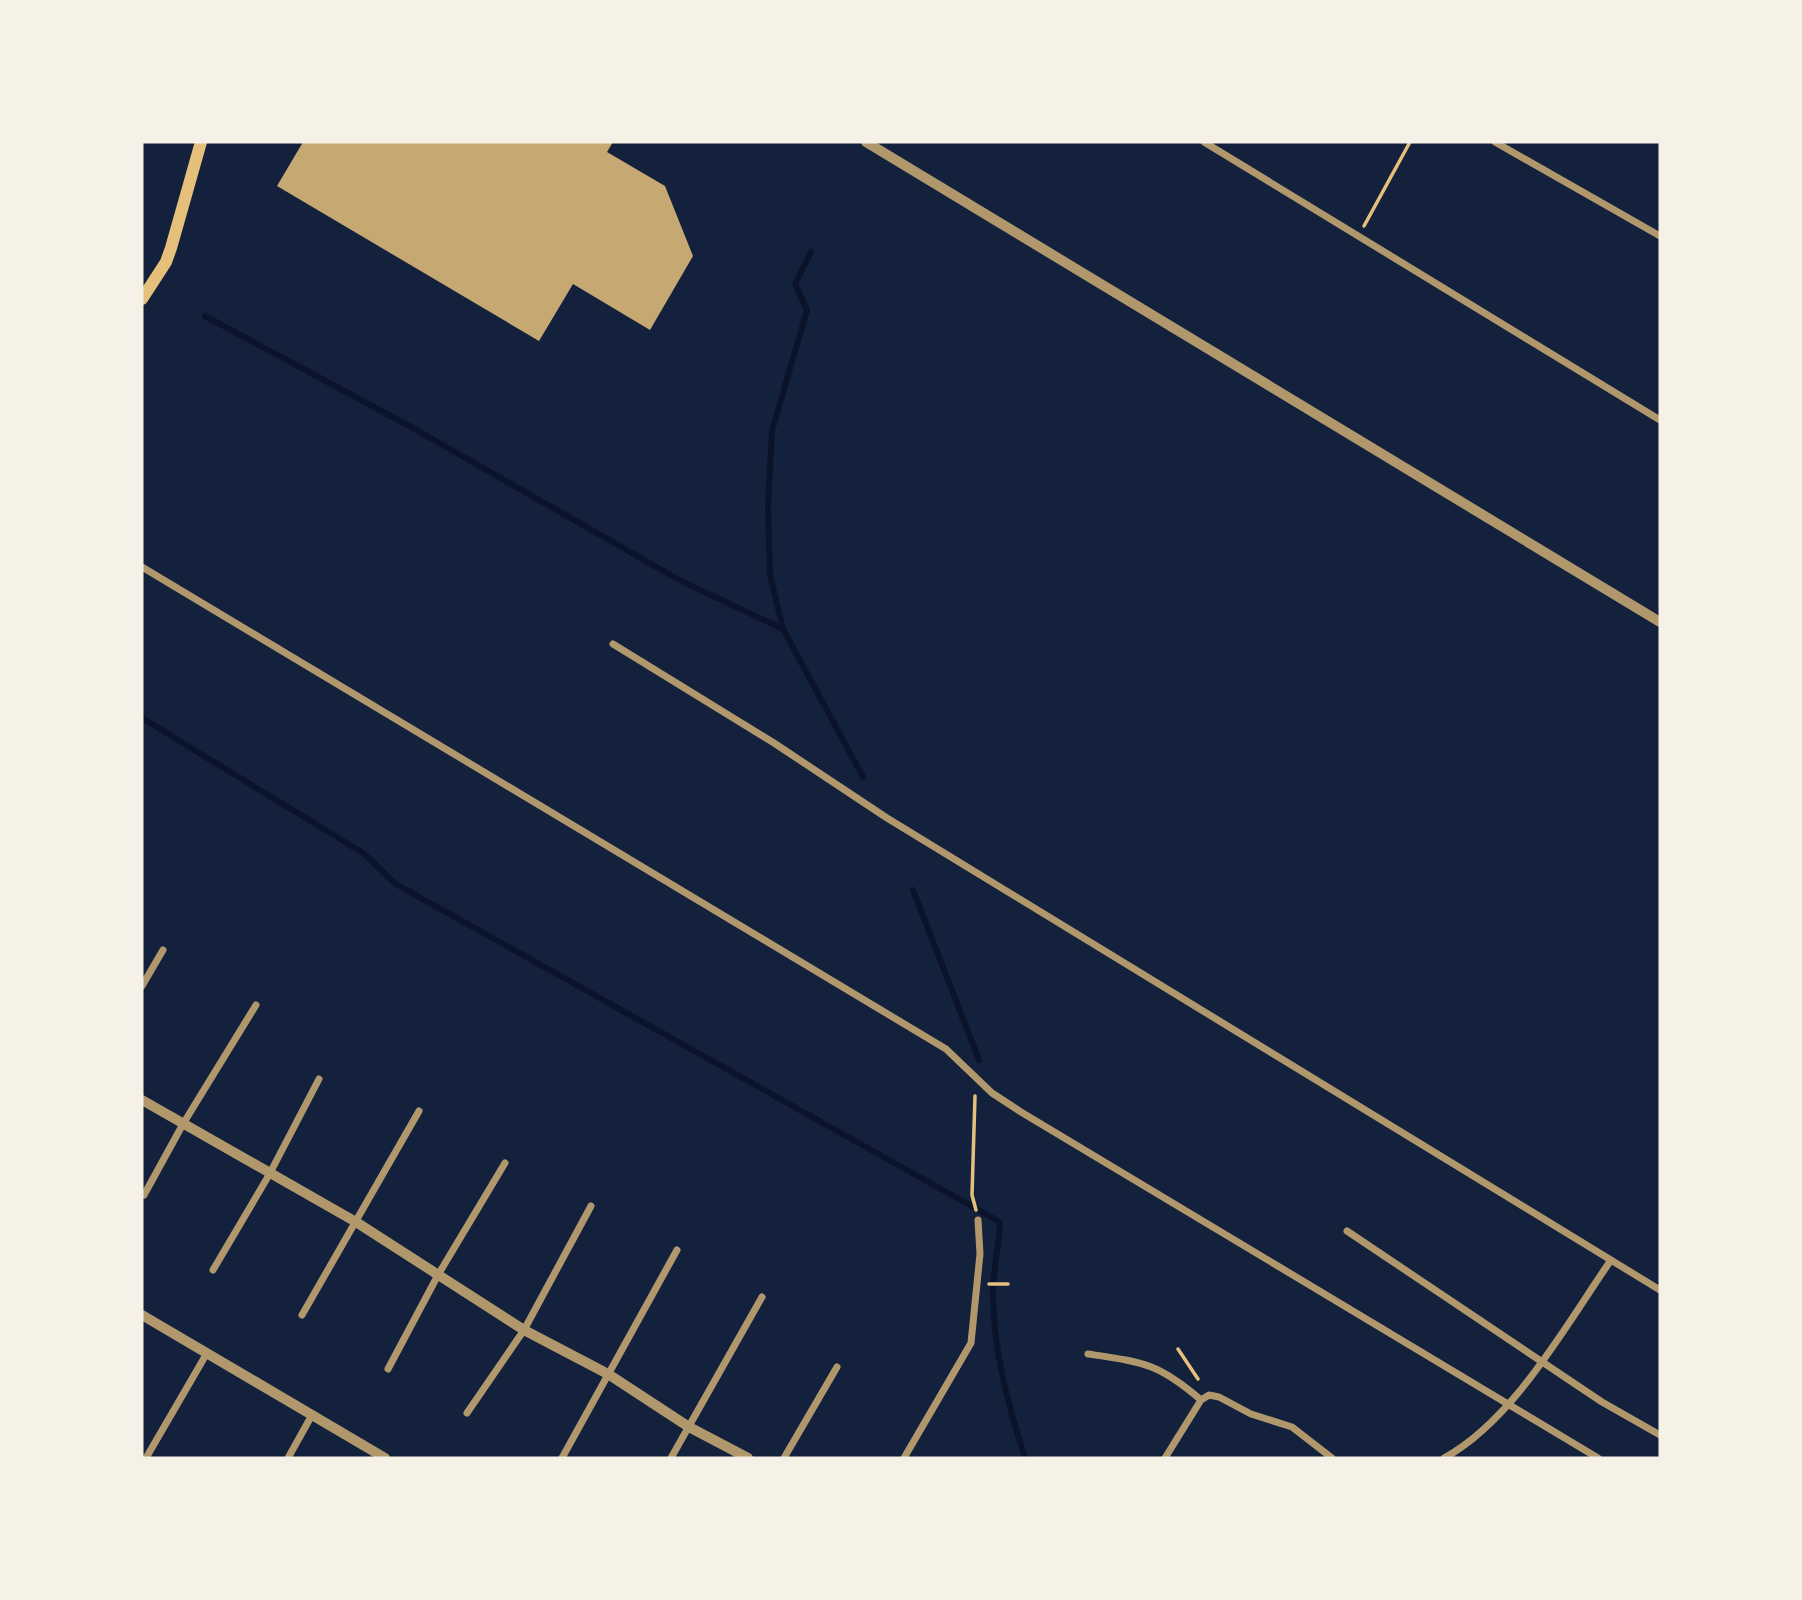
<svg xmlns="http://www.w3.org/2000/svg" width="1802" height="1600" font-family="Poppins,sans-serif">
	<rect width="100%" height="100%" fill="#14213d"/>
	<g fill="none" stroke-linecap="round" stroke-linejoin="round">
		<path stroke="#0b132b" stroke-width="6" d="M811 252 795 284 807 310 772 431 768 506 770 575 783 629 863 777
			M205 316 413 428 681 581 783 629
			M142 718 363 853 396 884 1000 1222C999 1246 993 1269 993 1293 993 1349 1008 1405 1025 1458
			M913 890 979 1060"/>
	</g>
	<path fill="#c6a872" d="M303 142H613L607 152 665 186 693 256 650 330 573 284 539 341 277 186Z"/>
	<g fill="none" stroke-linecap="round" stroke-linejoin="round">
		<path stroke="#e5c07b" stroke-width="3.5" d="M1364 226 1410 142
			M975 1096 972 1195 976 1210
			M989 1284H1008
			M1178 1349 1198 1379"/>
		<path stroke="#b1986c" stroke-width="7" d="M1204 142 1660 420
			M1495 142 1660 236
			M142 567 946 1049 992 1093 1021 1112 1598 1458
			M613 644 774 743 887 818 1660 1290
			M142 986 163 950
			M144 1195 183 1124 256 1005
			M1347 1231 1602 1402 1660 1435
			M213 1270 269 1175 319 1079
			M302 1315 419 1111
			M1088 1354C1143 1362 1158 1363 1201 1400
			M388 1369 438 1275 505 1163
			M467 1413 524 1330 591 1206
			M146 1458 207 1353
			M288 1458 312 1415
			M562 1458 677 1250
			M671 1458 762 1297
			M784 1458 837 1367
			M904 1458 971 1343 980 1254 978 1220
			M1165 1458 1201 1400 1209 1395 1219 1397 1251 1414 1292 1427 1332 1458
			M1444 1458C1514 1420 1566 1325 1611 1260"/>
		<path stroke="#b1986c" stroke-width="10" d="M866 142 1660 622
			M142 1100 356 1222 524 1330 608 1374 689 1427 748 1458
			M142 1315 385 1458"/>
		<path stroke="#e5c07b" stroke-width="12" d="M142 299 166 262 171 248 201 142"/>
	</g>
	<rect width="1802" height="1600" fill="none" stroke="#f6f1e7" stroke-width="287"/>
</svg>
